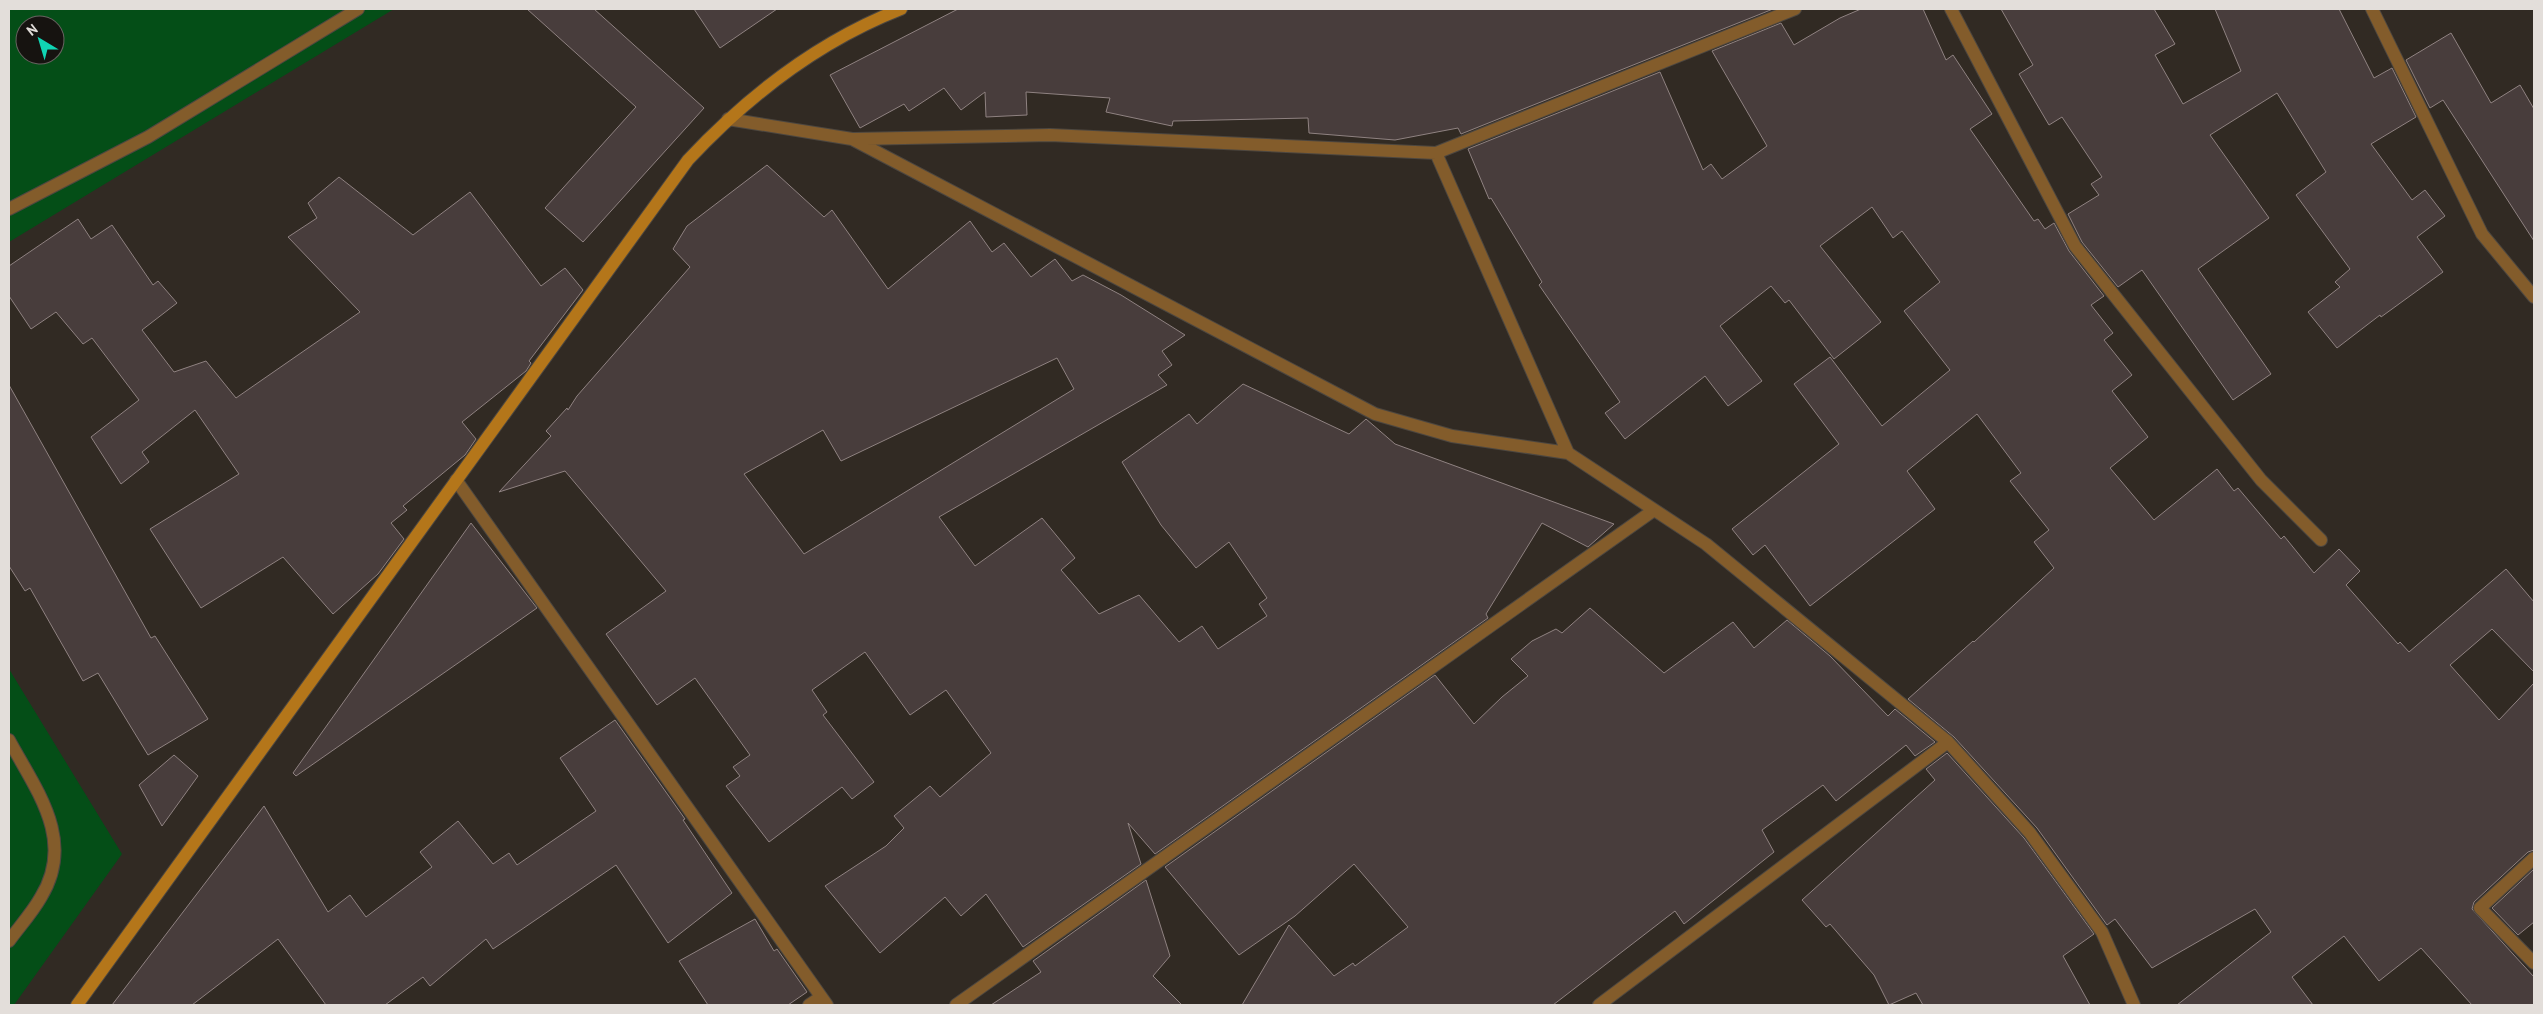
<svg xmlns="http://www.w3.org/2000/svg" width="2543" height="1014" font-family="'PT Sans',sans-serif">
	<rect width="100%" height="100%" fill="#312a23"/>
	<path fill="#044e17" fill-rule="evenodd" d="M9 9H394L9 242ZM25 25H55V55H25Z
		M9 669 122 854 14 1005H9Z"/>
	<path fill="#483d3c" stroke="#8f8281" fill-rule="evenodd" d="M527 9H594L704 108 583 242 545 208 636 107Z
		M694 9H777L720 48Z
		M958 9H1773L1461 134 1458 128 1395 140 1309 133 1308 118 1173 121 1172 126 1106 112 1110 98 1026 92 1027 115 986 117 985 92 961 110 944 88 909 111 904 104 860 128 830 75Z
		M1861 9H1923L1946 60 1953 55 1992 114 1970 129 2034 221 2038 219 2045 229 2054 223 2069 251 2104 296 2091 305 2113 333 2104 340 2132 375 2112 391 2148 437 2110 468 2154 520 2217 469 2234 491 2238 488 2281 539 2284 536 2314 573 2339 549 2360 571 2346 585 2398 644 2400 642 2409 652 2506 569 2534 602V672L2492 629 2450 665 2499 720 2534 683V850L2528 852 2474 902 2472 909 2534 977V1005H2472L2421 948 2379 981 2344 936 2292 977 2313 1005H2177L2271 932 2255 909 2152 968 2115 919 2107 925 2037 828 1954 737 1908 699 1973 641 1974 642 2054 568 2034 542 2049 530 2010 481 2021 473 1977 414 1907 471 1935 509 1810 606 1765 545 1753 555 1732 529 1839 444 1794 384 1830 357 1882 426 1950 370 1904 311 1940 282 1902 231 1893 238 1872 207 1820 246 1881 322 1834 359 1789 300 1785 303 1771 286 1720 326 1762 381 1728 406 1705 376 1625 439 1605 413 1620 402 1539 285 1542 282 1491 198 1489 199 1468 149 1660 72 1703 170 1711 164 1722 179 1767 146 1712 51 1781 23 1794 45 1840 18Z
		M2001 9H2154L2175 44 2155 55 2183 104 2241 71 2215 9H2339L2374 78 2392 68 2416 117 2371 144 2412 200 2425 190 2445 216 2417 237 2443 272 2381 317 2380 315 2337 348 2308 312 2340 287 2335 282 2350 269 2296 195 2326 172 2277 93 2210 135 2269 218 2198 269 2271 374 2233 400 2142 270 2118 287 2082 242 2068 214 2099 195 2091 184 2102 177 2062 117 2049 125 2019 74 2033 65Z
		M2451 33 2491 103 2520 85 2534 109V241L2443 100 2430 108 2406 60Z
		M767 165 824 217 832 210 888 289 970 221 992 252 1004 243 1031 277 1055 259 1072 281 1083 275 1121 295 1185 335 1162 351 1172 365 1158 375 1167 385 939 517 975 566 1042 518 1075 558 1061 570 1099 614 1139 595 1179 642 1202 626 1218 649 1267 616 1259 604 1267 598 1229 542 1196 568 1161 525 1122 462 1189 414 1197 424 1243 384 1349 434 1366 419 1395 444 1614 524 1588 547 1542 523 1486 614 1488 618 1155 854 1128 823 1141 864 1023 947 986 894 961 916 945 897 880 953 825 886 886 846 904 828 894 816 930 786 940 797 991 753 946 690 910 715 865 652 812 690 827 712 823 715 874 782 852 799 842 787 769 842 726 786 740 776 733 767 750 755 695 678 657 705 606 634 666 591 565 471 499 492 551 436 546 431 567 408 568 410 577 396 690 267 673 249 687 226ZM1057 358 1074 389 804 554 744 474 823 430 841 461Z
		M339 177 413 235 470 192 541 286 565 268 583 290 529 361 531 363 526 371 462 422 476 439 465 455 403 506 407 510 391 523 404 539 378 574 333 614 283 557 201 608 150 529 239 474 195 410 142 452 149 462 121 484 91 437 139 400 92 338 83 344 56 312 31 329 9 296V266L78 219 91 239 112 225 153 285 158 281 177 303 142 330 174 372 206 361 236 398 360 312 288 237 317 218 308 203Z
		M9 385 151 638 155 636 208 719 148 755 98 673 83 681 30 588 25 591 9 566Z
		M471 523 537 608 296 776 293 773Z
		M1590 608 1664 673 1733 622 1754 648 1787 620 1830 656 1888 716 1895 709 1935 742 1915 756 1906 745 1836 801 1823 785 1762 830 1774 852 1684 924 1675 911 1553 1005H1242L1289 925 1334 976 1353 963 1355 966 1408 927 1354 864 1295 916 1239 955 1165 867 1435 675 1474 724 1502 697 1528 676 1511 659 1532 641 1556 629 1562 633Z
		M615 720 685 819 683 820 732 893 668 943 616 865 493 949 486 939 430 986 423 977 385 1005H326L278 939 192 1005H112L264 806 328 912 350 895 366 917 432 867 420 852 458 821 493 864 509 853 517 865 596 811 560 758Z
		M1947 753 2024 838 2094 934 2063 956 2090 1005H1923L1916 993 1889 1005 1874 975 1830 924 1826 927 1802 900 1935 780 1926 769Z
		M174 755 198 776 162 826 139 785Z
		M2534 869V922L2518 935 2492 908Z
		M1146 880 1170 956 1153 976 1182 1005H991L1041 972 1033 961Z
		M755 919 774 951 777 949 807 992 788 1005H708L679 961Z"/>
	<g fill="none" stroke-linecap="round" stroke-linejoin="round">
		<g stroke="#4d4740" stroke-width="14">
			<path id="street" d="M1951 9 2075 246 2261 480 2321 540
				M2372 9 2482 234 2534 297
				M728 119 852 139 1375 414 1452 436 1568 453 1706 544 1948 742 2030 833 2102 932 2134 1005
				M854 139 1050 135 1436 153 1795 9
				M1436 153 1568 453
				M9 209 148 137 358 9
				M456 480 827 1005
				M9 740C36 790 76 840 41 897 32 913 19 927 9 941
				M2534 858 2480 908 2534 963
				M809 1005 821 997
				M956 1005 1654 510
				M1599 1005 1948 742"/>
		</g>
		<g stroke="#4d4740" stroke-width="14">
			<path id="secondary" d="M77 1005 688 160C747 97 819 41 901 9"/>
		</g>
		<use href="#street" stroke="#835c2b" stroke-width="12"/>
		<use href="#secondary" stroke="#b4761a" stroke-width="12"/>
	</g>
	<rect width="2543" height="1014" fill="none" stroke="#e3deda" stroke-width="20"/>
	<g transform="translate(40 40) rotate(322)"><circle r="24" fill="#161310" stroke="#686461"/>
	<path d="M0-4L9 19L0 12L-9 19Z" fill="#10d5b4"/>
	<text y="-8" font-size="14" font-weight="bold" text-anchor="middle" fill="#e3deda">N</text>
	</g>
</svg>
